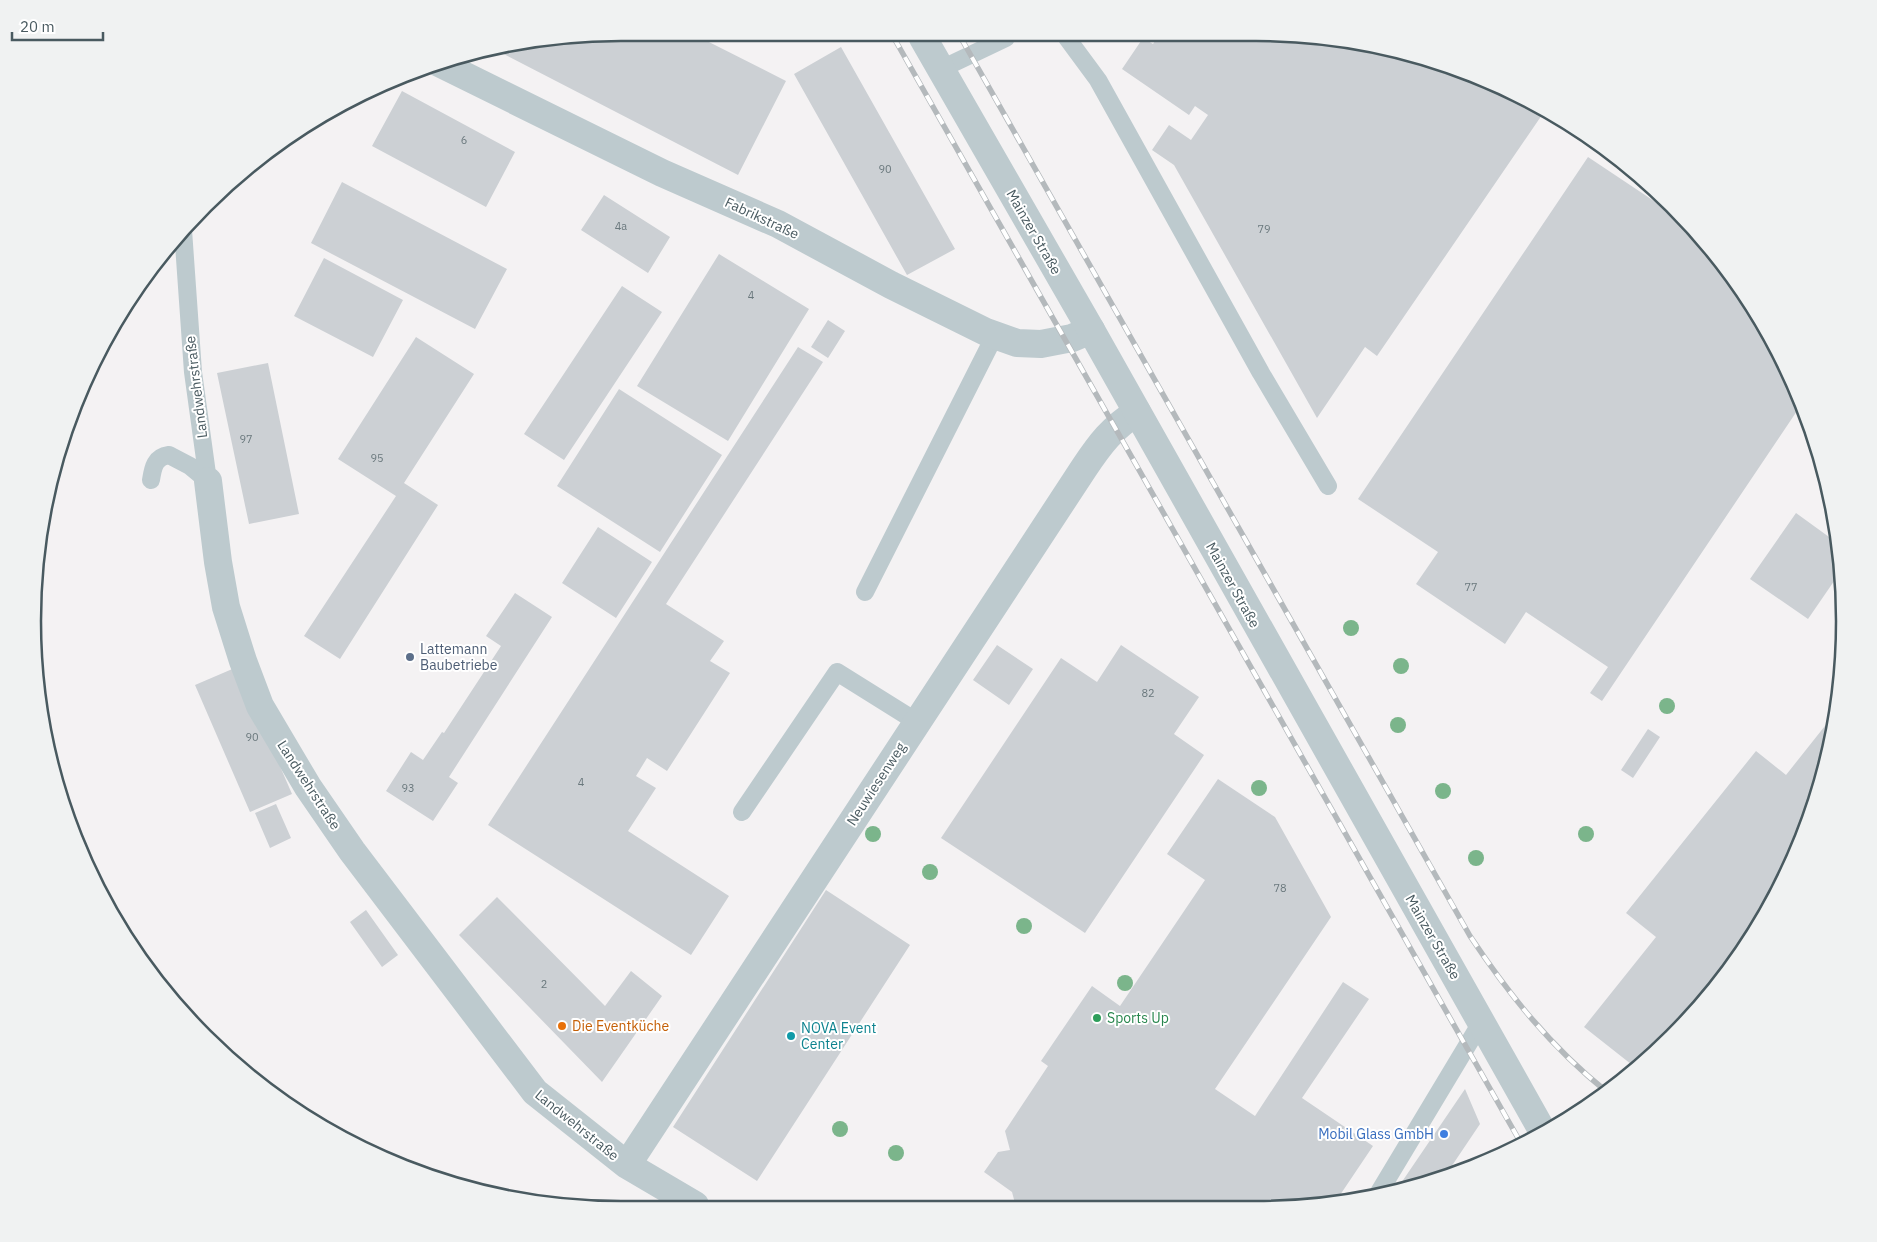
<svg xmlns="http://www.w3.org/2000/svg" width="1877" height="1242" font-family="'IBM Plex Sans',sans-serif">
	<rect width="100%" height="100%" fill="#f4f2f3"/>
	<path fill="#ccd0d4" d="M544 38H701L786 81 738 175 494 49Z
		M1143 38 1153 44 1157 38H1333L1409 53 1516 93 1544 112 1377 356 1365 347 1317 418 1174 165 1152 150 1169 125 1191 140 1208 115 1195 106 1189 115 1122 69Z
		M841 47 955 249 907 275 794 74Z
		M402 91 515 152 486 207 372 146Z
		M1588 157 1684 221 1723 263 1784 361 1801 405 1602 701 1590 693 1608 667 1526 612 1505 644 1416 584 1438 552 1358 499Z
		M342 182 507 269 475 329 311 243Z
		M604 195 670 237 648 273 581 230Z
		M719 254 809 309 728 441 637 386Z
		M324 258 403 300 373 357 294 316Z
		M622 286 662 312 564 460 524 434Z
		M828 320 845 331 828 358 811 347Z
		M416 337 474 374 404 483 438 505 340 659 304 636 396 496 338 459Z
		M798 347 823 362 666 604 724 641 710 661 730 673 667 771 647 758 636 776 656 788 628 831 729 896 691 955 488 825Z
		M268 363 299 514 249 524 217 373Z
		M619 389 722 455 660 552 557 486Z
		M1796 513 1836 542 1841 571 1808 619 1750 579Z
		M598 527 652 562 616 618 562 583Z
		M515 593 552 617 449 777 458 783 433 821 386 791 411 752 423 760 442 732 444 733 501 646 486 636Z
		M997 645 1033 669 1009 705 973 680Z
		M1121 645 1199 697 1174 734 1204 755 1085 933 941 838 1061 658 1097 682Z
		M237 667 292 794 250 812 195 685Z
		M1836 712 1813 810 1766 915 1698 1009 1636 1068 1584 1027 1656 937 1626 913 1756 751 1786 775Z
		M1648 729 1660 737 1633 778 1621 770Z
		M1218 779 1275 817 1331 917 1215 1089 1255 1116 1343 982 1369 999 1302 1098 1373 1146 1336 1201 1294 1208 1016 1207 1012 1192 984 1172 998 1152 1010 1150 1005 1131 1048 1066 1041 1061 1092 986 1120 1006 1205 880 1167 854Z
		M276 804 291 838 270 848 255 813Z
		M826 890 910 945 757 1181 673 1127Z
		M497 897 605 1006 631 971 662 996 602 1082 459 935Z
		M366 910 398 955 382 967 350 922Z
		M1465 1089 1480 1124 1445 1176 1408 1190 1395 1192Z"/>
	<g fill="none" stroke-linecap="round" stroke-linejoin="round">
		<path stroke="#bdcace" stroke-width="18" d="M1067 38 1098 80 1261 373 1328 486
			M941 69 1006 38
			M183 230 193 372 208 481
			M151 480C153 467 155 457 169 455L190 466 208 481
			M865 592 995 335
			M742 812 837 672 917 722
			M1378 1194 1482 1021"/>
		<path stroke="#bdcace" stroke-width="28" d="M437 62 662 173 778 224 891 285 986 332 1017 343 1041 344 1072 338 1091 330
			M208 481 218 562 226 607 243 661 260 706 308 787 352 851 535 1092 627 1165 695 1205
			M627 1165 1084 468C1100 444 1112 428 1137 412"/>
		<path stroke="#bdcace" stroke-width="28" d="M923 38 1091 330 1543 1132"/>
		<g stroke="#b4b9bc" stroke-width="5.5">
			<path id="rail" d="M894 38 1522 1145
				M961 38 1470 936C1510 996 1551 1047 1607 1092"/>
		</g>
		<use href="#rail" stroke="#fff" stroke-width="4" stroke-dasharray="11" stroke-linecap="butt"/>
	</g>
	<g fill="#7bb58b">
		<circle cx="1351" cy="628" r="8"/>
		<circle cx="1401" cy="666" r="8"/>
		<circle cx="1667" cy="706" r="8"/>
		<circle cx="1398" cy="725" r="8"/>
		<circle cx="1259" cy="788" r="8"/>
		<circle cx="1443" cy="791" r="8"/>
		<circle cx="873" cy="834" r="8"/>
		<circle cx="1586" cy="834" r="8"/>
		<circle cx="1476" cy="858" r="8"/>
		<circle cx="930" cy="872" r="8"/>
		<circle cx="1024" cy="926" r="8"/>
		<circle cx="1125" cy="983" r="8"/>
		<circle cx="840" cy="1129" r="8"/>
		<circle cx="896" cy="1153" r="8"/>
	</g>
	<circle fill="#5c6f8a" stroke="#fff" stroke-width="2" cx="410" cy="657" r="5"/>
	<circle fill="#2e9e5b" stroke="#fff" stroke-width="2" cx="1097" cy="1018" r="5"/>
	<circle fill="#e8710a" stroke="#fff" stroke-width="2" cx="562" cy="1026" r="5"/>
	<circle fill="#0f9aa8" stroke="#fff" stroke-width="2" cx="791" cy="1036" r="5"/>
	<circle fill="#3f7fe0" stroke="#fff" stroke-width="2" cx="1444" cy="1134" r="5"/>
	<g text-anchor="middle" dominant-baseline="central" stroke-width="4" stroke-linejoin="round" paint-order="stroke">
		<g font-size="11" fill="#6a787d">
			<text x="464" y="140">6</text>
			<text x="885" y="169">90</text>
			<text x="621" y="226">4a</text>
			<text x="1264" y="229">79</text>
			<text x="751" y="295">4</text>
			<text x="246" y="439">97</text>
			<text x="377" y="458">95</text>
			<text x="1471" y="587">77</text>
			<text x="1148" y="693">82</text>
			<text x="252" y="737">90</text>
			<text x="581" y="782">4</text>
			<text x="408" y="788">93</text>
			<text x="1280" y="888">78</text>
			<text x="544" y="984">2</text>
		</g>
		<g font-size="14" fill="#495a60" stroke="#fff">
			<text transform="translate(762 218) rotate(25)">Fabrikstraße</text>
			<text transform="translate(1034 232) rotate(60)">Mainzer Straße</text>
			<text transform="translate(196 387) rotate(-97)">Landwehrstraße</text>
			<text transform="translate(1233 585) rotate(61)">Mainzer Straße</text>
			<text transform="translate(876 784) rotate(-57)">Neuwiesenweg</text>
			<text transform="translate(309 785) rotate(57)">Landwehrstraße</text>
			<text transform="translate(1433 937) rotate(60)">Mainzer Straße</text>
			<text transform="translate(577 1125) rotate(39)">Landwehrstraße</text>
		</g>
		<g font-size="14" fill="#4e5e75" stroke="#fff" text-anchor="start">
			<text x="420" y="649">Lattemann<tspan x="420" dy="16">Baubetriebe</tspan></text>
		</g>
		<g font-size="14" fill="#27864d" stroke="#fff" text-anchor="start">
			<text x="1107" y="1018">Sports Up</text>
		</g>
		<g font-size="14" fill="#c56008" stroke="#fff" text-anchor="start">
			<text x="572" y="1026">Die Eventküche</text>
		</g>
		<g font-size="14" fill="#0d838f" stroke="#fff" text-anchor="start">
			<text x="801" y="1028">NOVA Event<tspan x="801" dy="16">Center</tspan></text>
		</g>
		<g font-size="14" fill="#366cbe" stroke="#fff" text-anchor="end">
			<text x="1434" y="1134">Mobil Glass GmbH</text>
		</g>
	</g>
	<path d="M0 0H1877V1242H0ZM621 41H1256A580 580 0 0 1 1836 621V621A580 580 0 0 1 1256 1201H621A580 580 0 0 1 41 621V621A580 580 0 0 1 621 41Z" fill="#f0f2f2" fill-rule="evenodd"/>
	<path fill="none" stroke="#495a60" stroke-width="2.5" d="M621 41H1256A580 580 0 0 1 1836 621V621A580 580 0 0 1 1256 1201H621A580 580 0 0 1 41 621V621A580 580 0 0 1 621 41Z"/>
	<path d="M12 32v8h91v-8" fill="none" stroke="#495a60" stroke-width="2.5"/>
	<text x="20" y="32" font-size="15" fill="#495a60" stroke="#ffffff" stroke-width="4" paint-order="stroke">20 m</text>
</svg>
